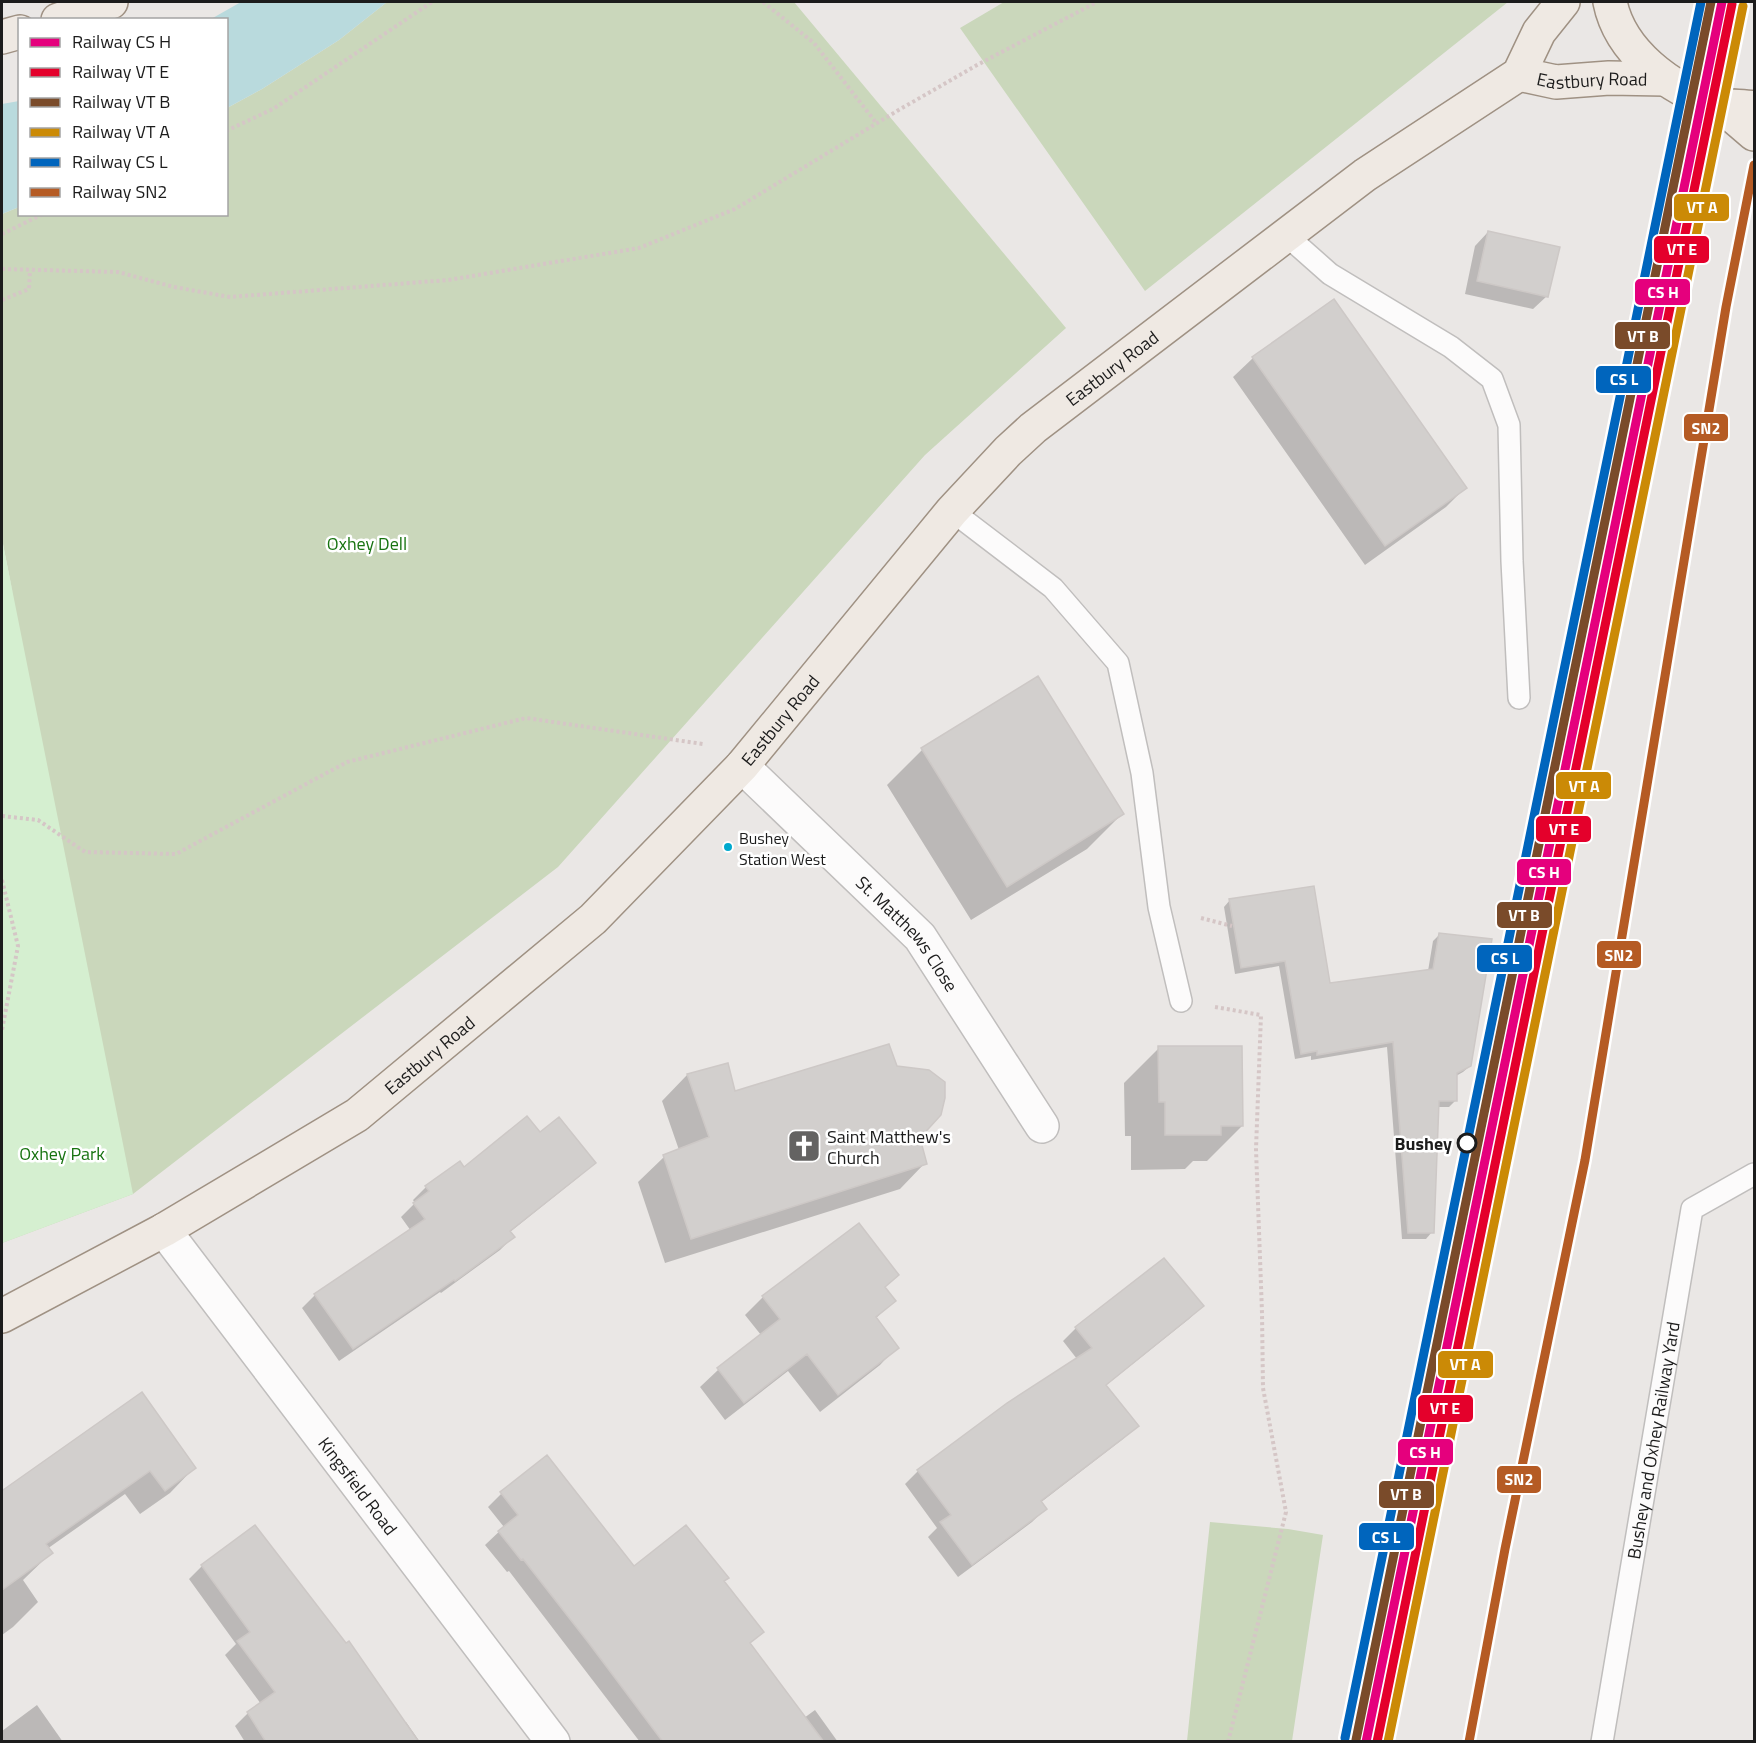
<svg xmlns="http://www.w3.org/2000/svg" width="1756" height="1743" font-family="'Titillium Web',sans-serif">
	<rect width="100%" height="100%" fill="#eae7e5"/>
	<path fill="#cad7bb" d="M387 2H794L1066 328 925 455 558 867 133 1194 2 1243V545L13 595 2 539V214L19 207 20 214H226L227 108 262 89 339 40Z
		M1004 2H1508L1145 291 960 28Z
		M1210 1522 1288 1529 1323 1535 1292 1741H1187Z"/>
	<path fill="#d5efd0" d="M2 539 133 1194 2 1243Z"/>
	<path fill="#b9dadd" d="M241 2H387L339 40 262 89 227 108 226 20 211 19Z
		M19 101V207L2 214V104Z"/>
	<path fill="#0003" d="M1488 232 1547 296 1533 309 1465 294 1475 246Z
		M1253 358 1465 488 1446 507 1365 565 1233 377Z
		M1038 678 1122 814 1087 849 971 920 887 785 922 750Z
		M1230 900 1329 984 1428 971 1433 941 1439 935 1470 1066 1463 1072 1456 1076 1455 1101 1449 1107H1438L1432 1232 1426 1239H1402L1387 1047 1311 1060V1056L1295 1059 1279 966 1235 974 1224 907Z
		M1159 1048 1242 1126 1207 1161H1193L1185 1169 1131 1170V1136H1125L1124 1083Z
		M726 1065 734 1093 896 1067 925 1163 900 1189 665 1263 638 1182 664 1157 679 1150 662 1101 687 1075Z
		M539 1134 593 1163 580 1176 510 1232 513 1237 500 1250 441 1293 440 1292 339 1361 302 1308 315 1295 411 1231 401 1217 415 1203 413 1200 426 1187Z
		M897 1275 884 1288 894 1301 875 1319 897 1347 880 1365 820 1412 788 1371 725 1420 700 1387 718 1370 761 1335 745 1315 763 1297Z
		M1202 1306 1189 1319 1105 1386 1137 1426 1123 1439 1040 1503 1045 1509 1032 1522 958 1577 928 1537 937 1528 905 1484 918 1471 1077 1359 1063 1341 1076 1328Z
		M142 1394 194 1468 170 1493 140 1514 125 1494 47 1549 51 1553 23 1580 38 1602 13 1627 2 1635V1494L7 1489Z
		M501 1494 634 1568 723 1582 762 1632 749 1644 804 1718 815 1710 838 1742H640L509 1571 507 1572 485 1545 504 1527 488 1507Z
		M202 1566 404 1723 406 1722 420 1742H245L235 1726 248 1713 261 1704 225 1655 236 1644 189 1579Z
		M37 1705 63 1742H2V1731Z"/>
	<path fill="#d2cfcd" stroke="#cdc8c6" stroke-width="1.5" d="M1488 231 1560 247 1548 297 1477 281Z
		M1334 299 1467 488 1385 546 1252 357Z
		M1038 676 1124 814 1007 887 921 748Z
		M1314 886 1330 983 1433 969 1439 933 1492 939 1471 1066 1457 1073V1101H1439L1434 1233H1408L1393 1042 1317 1055V1051L1301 1054 1285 961 1241 968 1229 899Z
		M889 1044 897 1066 929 1070 945 1082V1098L941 1115 920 1138 927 1164 691 1239 663 1155 709 1137 687 1074 728 1063 735 1091Z
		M1158 1046H1242L1243 1126H1221V1135H1165V1102H1159Z
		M527 1116 540 1132 559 1117 596 1163 510 1231 515 1237 455 1281 454 1280 353 1349 314 1294 425 1219 413 1203 429 1191 425 1186 460 1161 464 1167Z
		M859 1223 899 1275 885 1287 896 1301 876 1317 899 1348 838 1395 807 1354 744 1403 717 1368 780 1319 762 1296Z
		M1164 1258 1204 1306 1106 1385 1139 1426 1041 1501 1047 1509 972 1565 940 1522 951 1515 917 1470 1007 1403 1092 1348 1075 1327Z
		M142 1392 196 1468 165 1491 150 1471 46 1544 53 1553 2 1590V1488L3 1490Z
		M547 1455 634 1566 686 1525 729 1578 724 1581 764 1632 750 1643 824 1742H663L588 1642 523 1559 521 1560 498 1531 518 1515 500 1492Z
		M255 1525 346 1643 349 1641 419 1742H266L247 1712 275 1692 237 1641 250 1632 201 1565Z"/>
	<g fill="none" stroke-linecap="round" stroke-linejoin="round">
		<g stroke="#c0bebd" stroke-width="24">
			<g id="service">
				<path d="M1286 235 1330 274 1451 347 1492 379 1509 425 1512 561 1519 698"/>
				<path d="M952 511 1053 588 1118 663 1142 773 1159 907 1181 1001"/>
				<path id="s1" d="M1602 1742 1692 1209 1754 1174"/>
			</g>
		</g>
		<g stroke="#c0bebd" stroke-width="36">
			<g id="minor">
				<path id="s2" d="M742 766 920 937 1042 1126"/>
				<path id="s3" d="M164 1230 553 1742"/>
			</g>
		</g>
		<g stroke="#9f9183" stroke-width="36">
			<g id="primary">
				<path d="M1610 2C1620 52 1670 89 1717 104 1729 107 1743 106 1754 108"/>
				<path d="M58 20 111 2"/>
				<path d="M2 37 20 32"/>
				<path id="s4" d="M1519 74 1556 82 1609 78 1665 79"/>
				<path d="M1719 104 1754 134"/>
				<path id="s5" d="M2 1316 164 1230 357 1115 593 919 742 766 952 511 1008 451 1033 428 1365 175 1519 74 1539 32 1563 2"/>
			</g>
		</g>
		<path stroke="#d5c6c6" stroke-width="4" stroke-dasharray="3 3" stroke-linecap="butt" d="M763 2 814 43 877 124
			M226 131 273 109 432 2
			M2 234 43 214
			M2 269 118 272 174 287 230 297 448 280 639 248 735 209 897 111 977 65 1097 2
			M2 300 29 289 30 270
			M2 816 38 820 85 852 176 854 347 762 526 718 703 744
			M2 880 18 946 2 1030
			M1201 918 1232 926
			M1215 1007 1261 1015 1256 1149 1262 1313 1263 1388 1286 1512 1228 1742"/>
		<use href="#service" stroke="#fcfbfb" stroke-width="21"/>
		<use href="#minor" stroke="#fcfbfb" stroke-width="33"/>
		<use href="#primary" stroke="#efe9e3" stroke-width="33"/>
		<g stroke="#fff" stroke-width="14">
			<path id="rail-1" d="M1366 1742 1722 2"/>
		</g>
		<g stroke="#fff" stroke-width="14">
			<path id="rail-2" d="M1377 1742 1732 4"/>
		</g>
		<g stroke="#fff" stroke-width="14">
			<path id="rail-3" d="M1356 1740 1711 2"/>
		</g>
		<g stroke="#fff" stroke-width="14">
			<path id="rail-4" d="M1388 1742 1743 6"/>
		</g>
		<g stroke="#fff" stroke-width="14">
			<path id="rail-5" d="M1345 1738 1701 2"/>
		</g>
		<g stroke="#fff" stroke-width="14">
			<path id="rail-6" d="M1469 1742 1505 1549 1585 1160 1726 307 1754 165"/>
		</g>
		<use href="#rail-1" stroke="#e5007d" stroke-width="9"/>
		<use href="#rail-2" stroke="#e4002b" stroke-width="9"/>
		<use href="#rail-3" stroke="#7a4b2a" stroke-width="9"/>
		<use href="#rail-4" stroke="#cb8a06" stroke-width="9"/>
		<use href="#rail-5" stroke="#0065bd" stroke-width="9"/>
		<use href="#rail-6" stroke="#b55b24" stroke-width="9"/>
	</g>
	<defs>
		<g id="church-square" transform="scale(1.725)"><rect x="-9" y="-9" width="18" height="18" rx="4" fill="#646362" stroke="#fff"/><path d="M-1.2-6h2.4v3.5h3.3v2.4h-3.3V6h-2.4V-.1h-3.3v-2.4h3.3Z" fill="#fff"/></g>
	</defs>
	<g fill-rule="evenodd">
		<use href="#church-square" x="804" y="1146"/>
	</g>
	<circle fill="#00a9ce" stroke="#fff" stroke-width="2" cx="728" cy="847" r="5"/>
	<circle fill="#fff" stroke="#1c1c1c" stroke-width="3" cx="1467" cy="1143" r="9"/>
	<g text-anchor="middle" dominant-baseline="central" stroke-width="5" stroke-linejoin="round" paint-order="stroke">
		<g font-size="16" fill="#1c1c1c" stroke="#fff" text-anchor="start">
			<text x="739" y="838">Bushey<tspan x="739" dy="21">Station West</tspan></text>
		</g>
		<g font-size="18" fill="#1c1c1c" stroke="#fff">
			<text stroke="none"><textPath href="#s4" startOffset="74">Eastbury Road</textPath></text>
			<text stroke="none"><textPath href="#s5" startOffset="1474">Eastbury Road</textPath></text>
			<text stroke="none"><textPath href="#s5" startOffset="988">Eastbury Road</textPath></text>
			<text stroke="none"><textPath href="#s2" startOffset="236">St. Matthews Close</textPath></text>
			<text stroke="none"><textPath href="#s5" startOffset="502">Eastbury Road</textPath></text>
			<text stroke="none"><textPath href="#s1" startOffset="306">Bushey and Oxhey Railway Yard</textPath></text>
			<text stroke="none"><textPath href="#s3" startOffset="321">Kingsfield Road</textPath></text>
		</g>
		<g font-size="18" fill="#177310" stroke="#fff">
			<text x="367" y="543">Oxhey Dell</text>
			<text x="62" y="1153">Oxhey Park</text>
		</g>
		<g font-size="18" fill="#1c1c1c" stroke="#fff" text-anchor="start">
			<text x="827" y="1136">Saint Matthew's<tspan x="827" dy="21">Church</tspan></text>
		</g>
		<g font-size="18" font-weight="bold" fill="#1c1c1c" stroke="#fff" text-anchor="end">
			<text x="1452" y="1143">Bushey</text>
		</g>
	</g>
	<g stroke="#fff" stroke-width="2">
		<rect x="1673" y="193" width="57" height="29" rx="6" fill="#cb8a06"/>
		<rect x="1653" y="235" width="57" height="29" rx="6" fill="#e4002b"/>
		<rect x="1634" y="278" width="57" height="28" rx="6" fill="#e5007d"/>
		<rect x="1614" y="321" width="57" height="29" rx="6" fill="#7a4b2a"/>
		<rect x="1595" y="365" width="57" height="29" rx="6" fill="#0065bd"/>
		<rect x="1683" y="413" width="46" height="29" rx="6" fill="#b55b24"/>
		<rect x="1555" y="771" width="57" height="29" rx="6" fill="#cb8a06"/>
		<rect x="1535" y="815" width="57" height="28" rx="6" fill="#e4002b"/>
		<rect x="1516" y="858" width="56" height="28" rx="6" fill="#e5007d"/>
		<rect x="1496" y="901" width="57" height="28" rx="6" fill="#7a4b2a"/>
		<rect x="1596" y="940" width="46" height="29" rx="6" fill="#b55b24"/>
		<rect x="1476" y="944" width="57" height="29" rx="6" fill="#0065bd"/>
		<rect x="1437" y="1350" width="57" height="29" rx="6" fill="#cb8a06"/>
		<rect x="1417" y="1394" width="57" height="29" rx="6" fill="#e4002b"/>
		<rect x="1397" y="1438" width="57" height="28" rx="6" fill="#e5007d"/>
		<rect x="1496" y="1465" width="46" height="29" rx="6" fill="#b55b24"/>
		<rect x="1378" y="1480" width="57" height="29" rx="6" fill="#7a4b2a"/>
		<rect x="1358" y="1522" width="57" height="29" rx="6" fill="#0065bd"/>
	</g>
	<g font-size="16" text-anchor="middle" font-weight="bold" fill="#fff">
		<text x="1702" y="213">VT A</text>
		<text x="1682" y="255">VT E</text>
		<text x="1663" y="298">CS H</text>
		<text x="1643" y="342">VT B</text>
		<text x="1624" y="385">CS L</text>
		<text x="1706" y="434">SN2</text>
		<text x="1584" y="792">VT A</text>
		<text x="1564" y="835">VT E</text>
		<text x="1544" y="878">CS H</text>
		<text x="1524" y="921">VT B</text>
		<text x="1619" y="961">SN2</text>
		<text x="1505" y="964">CS L</text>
		<text x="1465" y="1370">VT A</text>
		<text x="1445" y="1414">VT E</text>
		<text x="1425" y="1458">CS H</text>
		<text x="1519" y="1485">SN2</text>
		<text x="1406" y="1500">VT B</text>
		<text x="1386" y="1543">CS L</text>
	</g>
	<rect width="1756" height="1743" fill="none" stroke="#1c1c1c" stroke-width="6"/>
	<rect x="18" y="18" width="210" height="198" fill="#ffffff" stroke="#a4a4a4" stroke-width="1.5"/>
	<rect x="30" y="38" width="30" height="9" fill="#e5007d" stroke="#a4a4a4" stroke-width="1.5"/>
	<text x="72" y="48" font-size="18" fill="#1c1c1c">Railway CS H</text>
	<rect x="30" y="68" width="30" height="9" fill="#e4002b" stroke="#a4a4a4" stroke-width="1.5"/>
	<text x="72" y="78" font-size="18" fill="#1c1c1c">Railway VT E</text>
	<rect x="30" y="98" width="30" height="9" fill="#7a4b2a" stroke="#a4a4a4" stroke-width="1.5"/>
	<text x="72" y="108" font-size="18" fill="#1c1c1c">Railway VT B</text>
	<rect x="30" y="128" width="30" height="9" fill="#cb8a06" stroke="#a4a4a4" stroke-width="1.5"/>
	<text x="72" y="138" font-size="18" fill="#1c1c1c">Railway VT A</text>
	<rect x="30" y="158" width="30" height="9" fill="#0065bd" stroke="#a4a4a4" stroke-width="1.5"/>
	<text x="72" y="168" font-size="18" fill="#1c1c1c">Railway CS L</text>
	<rect x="30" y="188" width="30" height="9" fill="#b55b24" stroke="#a4a4a4" stroke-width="1.5"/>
	<text x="72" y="198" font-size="18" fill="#1c1c1c">Railway SN2</text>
</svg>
